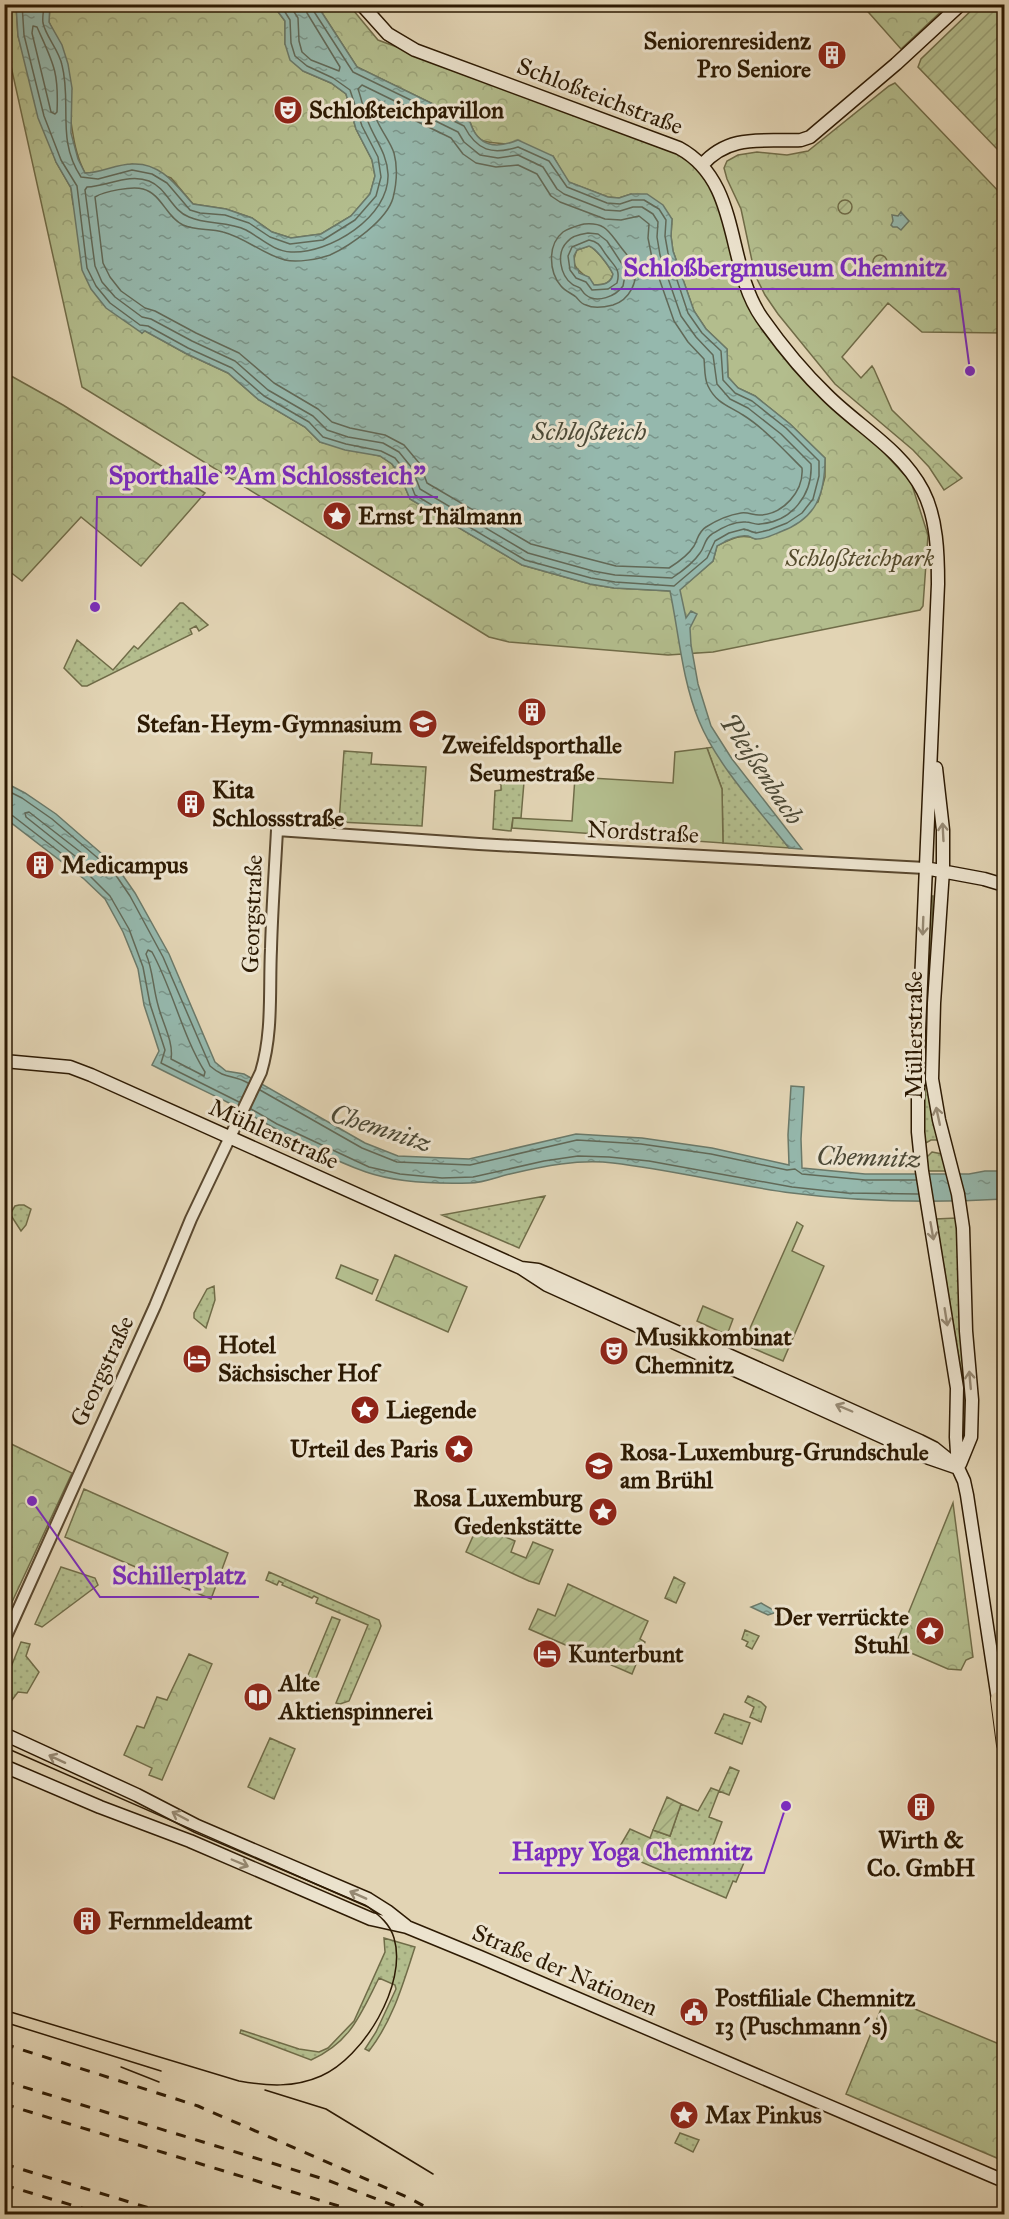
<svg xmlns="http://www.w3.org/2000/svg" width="1009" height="2219" font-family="'IM FELL Great Primer',serif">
	<defs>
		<pattern id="grass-dots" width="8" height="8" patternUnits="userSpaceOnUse" patternTransform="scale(1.5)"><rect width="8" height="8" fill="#b3bd8d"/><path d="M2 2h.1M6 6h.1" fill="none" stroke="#9aa278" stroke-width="1.8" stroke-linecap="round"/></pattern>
		<pattern id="park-crowns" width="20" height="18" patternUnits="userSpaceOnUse" patternTransform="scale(1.5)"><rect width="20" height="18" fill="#b3bd8d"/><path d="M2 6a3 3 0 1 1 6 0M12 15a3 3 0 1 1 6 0" fill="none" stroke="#9aa278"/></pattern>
		<pattern id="garden-furrows" width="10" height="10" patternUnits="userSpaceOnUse" patternTransform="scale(1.5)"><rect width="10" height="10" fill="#b3bd8d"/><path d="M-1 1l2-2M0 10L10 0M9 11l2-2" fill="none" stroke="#9aa278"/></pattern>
		<pattern id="water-ripples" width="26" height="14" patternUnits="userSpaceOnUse" patternTransform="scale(1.5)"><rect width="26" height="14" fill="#95b8ad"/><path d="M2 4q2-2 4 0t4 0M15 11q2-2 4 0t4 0" fill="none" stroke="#7a958b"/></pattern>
	</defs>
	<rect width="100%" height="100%" fill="#e2d4b4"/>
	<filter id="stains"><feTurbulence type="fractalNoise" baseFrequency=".00333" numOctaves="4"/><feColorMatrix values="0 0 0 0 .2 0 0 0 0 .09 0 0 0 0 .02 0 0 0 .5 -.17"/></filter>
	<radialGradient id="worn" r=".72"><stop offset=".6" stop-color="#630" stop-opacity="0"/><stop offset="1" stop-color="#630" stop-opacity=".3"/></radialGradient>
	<path fill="url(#grass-dots)" stroke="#706c48" stroke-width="1.5" d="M180 603H183L208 625 199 631 196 626 190 629 192 634 87 686H82L64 668 77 640 113 670 134 646 138 649Z
		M713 747 789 848 723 843 722 789 707 748Z
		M344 751 372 753 371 764 426 767 422 826 339 822Z
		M496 780 524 782 521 818H513L511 831 493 829 495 791 501 790V784L496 783Z
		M929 896H933L927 1069 929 1100 938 1140H931L924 1144 922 1096Z
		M932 1152 942 1154 948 1171H928L927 1157Z
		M545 1196 519 1248 442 1215Z
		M19 1205H24L31 1209 26 1225 21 1231 10 1214 15 1206Z
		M956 1218 967 1409V1434L963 1433 965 1413V1395L936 1219Z
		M214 1286 215 1300 206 1328 194 1318V1313L207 1289Z
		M61 1567 95 1578 98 1585 42 1627 35 1624Z
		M269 1572 379 1620 381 1626 379 1631 349 1701 340 1704 336 1703 368 1625 316 1603 318 1598 314 1596 312 1598 282 1585 283 1583 279 1581 277 1585 266 1580Z
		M332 1617 340 1620 314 1683 306 1680Z
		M745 1630 759 1636 752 1649 746 1646 748 1642 742 1639Z
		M21 1642 30 1644 26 1656 39 1672 27 1693 18 1692 12 1700 5 1696V1682Z
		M748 1696 761 1702 766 1707 761 1722 750 1717 754 1707 745 1702Z
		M724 1714 750 1723 742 1744 715 1733Z
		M270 1738 295 1749 274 1799 248 1787Z
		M730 1767 739 1771 729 1795 719 1791 709 1817 722 1822 713 1846 745 1860 736 1882 733 1881 726 1898 620 1853 619 1848 630 1829 650 1838 653 1830 670 1836 681 1804 698 1811 711 1788 719 1791Z
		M384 1938 415 1947C403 1984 393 2020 369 2051L365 2049 376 2032 396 1989 395 1985 379 1978C360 2015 351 2042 311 2060L240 2033 241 2030 299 2049 319 2052 328 2048 354 2021 385 1952Z
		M680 2133 699 2140 693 2152 675 2143Z"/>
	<path fill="url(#park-crowns)" stroke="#706c48" stroke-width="1.5" d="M4 5H16L18 36 56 162 71 188 73 204 142 333 144 330 185 353 228 373 259 400 305 427 320 442 380 456 392 464 400 475 410 499 522 565 590 584 614 588 670 591 680 589 713 561 717 546C731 539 741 533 756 539L818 502 825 477V458L790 424 755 396 738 388 728 377 727 349 706 329 694 311 673 251 671 236 672 219 631 194 619 198 608 197 568 182 553 156C539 153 525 148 511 145 490 140 479 149 470 122L357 67 317 5H349L378 40 691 155 709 173 759 317 911 482 928 535 923 606 920 610 713 652 668 655 509 642 489 637 82 387 5 39Z
		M50 5H273L285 21V44L303 71 331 83 346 94 356 129 372 160 375 176 370 194 351 216 321 234 291 238 272 232 252 218 226 209 193 204 171 178 132 164 98 173H85C75 154 73 135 70 115 66 87 59 59 53 31L49 22Z
		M862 5H948L901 49Z
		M895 83 1004 197V333L922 332 888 303 842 357 861 378 872 366 874 369 892 410 962 478 944 490 929 467 913 450 835 384 778 314 765 295 755 275 741 209 727 179 724 168 727 161 738 155 757 152 787 155 808 151 889 86Z
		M589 246C596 248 609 266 613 274 611 284 603 285 594 285 585 271 567 271 577 250Z
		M4 372 63 405 205 493 141 566 81 517 22 581 5 568Z
		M395 1255 467 1287 448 1332 376 1300Z
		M5 1441 72 1473 5 1617Z
		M84 1489 228 1553 211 1599 65 1537Z
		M953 1503 973 1657 966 1660 961 1670 948 1669 895 1646Z
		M674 1577 685 1583 676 1603 665 1598Z
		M1004 1604V1676L998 1606Z
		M189 1654 212 1664 162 1780 149 1775 152 1768 124 1755 137 1726 144 1728 157 1697 167 1700Z
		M886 1997 1004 2046V2161L846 2094Z"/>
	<path fill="url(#garden-furrows)" stroke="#706c48" stroke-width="1.5" d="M978 4 1004 5V143L998 150 918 67 921 59Z
		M838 207a7 7 0 1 1 14 0a7 7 0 1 1-14 0Z
		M873 262a7 7 0 1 1 14 0a7 7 0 1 1-14 0Z
		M478 1525 515 1541 511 1552 526 1558 533 1542 553 1550 539 1584 529 1581 466 1552Z
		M568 1584 648 1621 640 1639 645 1642 632 1674 529 1629 538 1609 555 1616Z
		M667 1797 681 1804 670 1836 653 1830Z"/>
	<path fill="#b3bd8d" stroke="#706c48" stroke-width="1.5" d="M707 748 722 789 723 843 512 828 513 818 572 821 575 777 673 783 675 752Z
		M797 1222 803 1226 792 1251 824 1266 783 1361 743 1344Z
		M341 1265 378 1280 372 1294 336 1278Z
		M703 1306 733 1319 727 1335 697 1321Z"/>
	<path fill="url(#water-ripples)" stroke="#6b7969" stroke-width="1.5" fill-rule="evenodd" d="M16 5H50L49 22 62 45 68 64 72 88 71 133 78 159 85 173C101 173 116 164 132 164 160 162 176 185 193 204L226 209 252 218 272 232 291 238 321 234 351 216 370 194 375 176 372 160 356 129 346 94 331 83 303 71 290 60 285 44V21L273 5H317L357 67 470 122C478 147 496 149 518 140L553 156 569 182 608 197 619 198 631 194H647L663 205 672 219 671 236 673 251 694 311 706 329 727 349 728 377 738 388 755 396 790 424 825 458C825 495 816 519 780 532 773 535 765 539 757 539 753 539 752 537 748 536 738 534 726 541 717 546L713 561 680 590 686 618 691 611 697 614 690 628 691 645 698 684 711 726 732 759 802 849 789 848C759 810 717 765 699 721 682 680 679 634 670 591L614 588 590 584 522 565 410 499 400 475 392 464 380 456 345 450 320 442 305 427 259 400 228 373 185 353 145 331 142 333 106 308 91 289 82 270 71 188 56 162 38 118 18 36ZM589 246C596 248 609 266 613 274 611 284 603 285 594 285L589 277 579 273 578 269 575 268 574 256 577 250Z
		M901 212 909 221 901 230 897 227H893L891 225 893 221 892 215 898 216Z
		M4 782 25 793 56 814 117 867 135 893 169 954 215 1062 226 1071 244 1074 365 1143 398 1156 469 1159 576 1134 642 1138 712 1148 789 1165 788 1135 791 1086 804 1087 801 1139 802 1168 865 1174H969L985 1171H1004V1199C934 1203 861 1202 792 1193 732 1185 673 1170 613 1163 578 1159 544 1166 510 1174 497 1177 483 1183 470 1183 436 1184 398 1183 366 1172 318 1155 274 1127 229 1103 203 1090 177 1078 152 1065L159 1051 144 1005 138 969 123 932 105 899 84 879 5 818Z
		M761 1603 777 1612 768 1615 751 1607Z"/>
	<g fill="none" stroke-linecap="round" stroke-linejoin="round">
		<path stroke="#616958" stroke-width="1.5" d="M22 4 24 35 44 116 61 160 77 186 87 268 96 286 110 303 140 325 148 326 188 348 232 368 264 396 309 422 323 437 346 444 381 451 395 458 406 472 415 495 525 560 591 578 615 582 674 586 707 558 715 541 729 533 744 529 756 533 769 530 787 523 802 513 813 499 819 476V461L786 428 752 401 735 393 723 380 721 351 702 333 688 313 668 253 665 236 666 220 659 209 644 200H632L620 204 607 203 567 187 549 161 518 147C492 155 477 151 464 126L353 72 313 10V4
			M44 4C44 10 42 17 43 23 46 37 59 50 62 65 72 104 56 139 81 177L98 179 132 170 152 174 167 183 190 210 200 213 225 215 249 223 270 237 290 244 323 240 355 220 376 196 381 177 378 157 362 126 350 90 333 78 307 66 295 56 291 43 290 20 280 4
			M289 4 298 18 299 41 302 52 311 60 339 71 340 67 307 13 305 4
			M33 26 37 27C53 63 59 71 57 112L55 114 51 112 32 33Z
			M362 85 458 132 464 142 480 155 498 158 518 155 543 167 557 189 564 194 605 210 620 211 633 207H642L653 214 658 222 657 237 660 255 681 316 696 337 713 355 717 384 730 399 748 408 781 434 811 464C813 495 791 522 760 524 755 525 751 522 746 522 735 521 721 528 712 534 704 539 705 547 700 553 694 562 681 572 672 578L615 575 593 571 528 553 420 489 412 468 399 452 383 443 348 437 327 430 313 416 268 390 235 361 192 341 151 319 142 317 115 297 102 282 95 266 85 190 87 187C108 186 129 173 149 181 167 188 172 211 189 217 207 225 228 221 246 230 261 238 273 251 291 252 329 254 390 217 388 174 387 154 376 141 369 124 364 113 362 100 358 89Z
			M377 102 451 138 463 154 476 163 496 167 518 165 537 174 551 196 560 202 605 219 621 220 639 216 649 224 648 238 652 258 674 321 688 342 704 359C705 367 704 378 708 386 716 403 729 406 743 415 764 428 785 451 802 468 804 491 783 515 759 515 753 515 748 512 741 513 728 515 717 520 706 527 698 532 698 539 694 546 689 554 677 563 669 568L616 566 531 544 427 483 420 464 404 445 385 435 350 428 332 422 318 409 274 383 239 353 196 333 155 311 145 308 121 291 110 277 103 263 95 197C105 191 132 186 143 189 162 194 166 217 183 225 196 231 210 228 223 232 246 238 262 254 285 260 297 263 319 259 330 255 350 246 387 220 393 198 397 182 398 168 394 153 389 137 371 120 374 103Z
			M584 224C606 222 609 232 620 246 625 253 630 257 633 265 640 281 629 300 613 305 605 307 594 309 586 305 581 304 579 300 576 297 571 293 565 291 561 286 549 272 547 245 563 232 569 228 577 226 584 224Z
			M588 233 598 234 607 241 626 270 623 286C616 296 597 304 586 295 583 293 582 290 580 288 577 286 574 286 572 284 560 275 556 253 567 242 571 236 581 234 588 233Z
			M589 240C601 242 601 249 607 256 614 266 621 269 617 283L608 289 592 290 586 282 576 278 570 270 568 256 572 247Z
			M4 789 22 798 52 819 113 871 130 896 163 957 210 1066C226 1080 233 1074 248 1083
			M29 812 83 854 84 859 80 860 75 856 26 817 25 813Z
			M4 813 13 816 88 874 110 896 129 929 143 967 150 1004 165 1050 161 1063 239 1102
			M148 950 152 952C173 990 182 1035 205 1072L204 1076 171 1059C174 1042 162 1022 158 1005 153 988 153 970 146 954Z
			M260 1090 362 1148 397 1162 470 1165 577 1140 641 1144 711 1154 787 1170 795 1169 802 1174 865 1180H916
			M251 1109 277 1124 369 1167 400 1174 442 1178 473 1177 544 1161 578 1156 609 1157 649 1161 792 1187 847 1193 918 1194"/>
		<g stroke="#5a482f" stroke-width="14">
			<path id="tertiary" d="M4 1641 155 1306 191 1219 261 1072C273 1032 269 990 271 949 272 909 275 869 277 830L479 844 925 868"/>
		</g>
		<g stroke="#2d1a03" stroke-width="15">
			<path id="secondary" d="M361 4 388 34 415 50 679 148C742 182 725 265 762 318 781 345 803 372 827 395 859 427 901 449 923 491 937 518 938 554 938 584L918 1054V1132L922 1171 957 1388 956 1437 958 1468 964 1481 967 1495 998 1699
				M702 165C730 133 764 142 801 140L810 137 896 64 961 4
				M936 768 943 830V870L934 1003 932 1079 939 1120 958 1194 963 1228 966 1331 972 1400 971 1437 960 1464
				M925 868 984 879 1004 885
				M4 1061 70 1067 91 1075 521 1268 547 1285 929 1458 958 1468
				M521 1268 538 1270 550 1275 920 1441 934 1448 955 1465
				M4 1734 137 1795 197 1826 368 1899 387 1911 406 1926
				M4 1766 100 1807 190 1841 371 1919 407 1927 480 1957 1004 2181"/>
		</g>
		<g stroke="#2d1a03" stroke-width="16">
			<path id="primary" d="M1004 1701 998 1699 1004 1745"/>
		</g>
		<use href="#tertiary" stroke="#ece3ce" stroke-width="10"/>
		<use href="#secondary" stroke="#ece3ce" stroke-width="12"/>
		<use href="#primary" stroke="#e2d4b4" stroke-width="14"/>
		<path stroke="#2d1a03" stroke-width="1.5" d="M4 1747 368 1907C380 1916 390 1924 394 1938 408 1984 363 2058 321 2076 294 2088 267 2086 239 2081L4 2010
			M4 2022 161 2071
			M121 2067 159 2082
			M265 2090 326 2109 433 2174"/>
		<path stroke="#2d1a03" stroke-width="3" stroke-dasharray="10 10" stroke-linecap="butt" d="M4 2044 198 2106 407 2197 439 2214
			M4 2081 327 2180 416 2214
			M4 2104 365 2214
			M4 2164 169 2214
			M4 2185 102 2214
			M4 2213 10 2214"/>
	</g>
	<defs><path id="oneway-shaft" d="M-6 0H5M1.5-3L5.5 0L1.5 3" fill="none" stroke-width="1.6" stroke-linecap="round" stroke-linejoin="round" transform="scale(1.5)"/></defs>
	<g stroke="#968973">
		<use href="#oneway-shaft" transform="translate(943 832) rotate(-93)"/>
		<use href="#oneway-shaft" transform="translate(923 926) rotate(92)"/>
		<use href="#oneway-shaft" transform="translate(938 1116) rotate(-102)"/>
		<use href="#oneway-shaft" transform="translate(932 1231) rotate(80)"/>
		<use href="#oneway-shaft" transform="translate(946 1317) rotate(81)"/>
		<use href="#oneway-shaft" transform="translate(970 1380) rotate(-95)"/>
		<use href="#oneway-shaft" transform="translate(844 1408) rotate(-157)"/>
		<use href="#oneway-shaft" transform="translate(57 1759) rotate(-155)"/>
		<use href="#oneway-shaft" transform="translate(180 1816) rotate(-152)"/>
		<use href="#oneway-shaft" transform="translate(240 1863) rotate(23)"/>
		<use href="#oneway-shaft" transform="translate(358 1895) rotate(-156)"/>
	</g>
	<defs>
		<g id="building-disc" transform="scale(1.5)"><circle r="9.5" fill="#8f2418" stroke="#ece3ce"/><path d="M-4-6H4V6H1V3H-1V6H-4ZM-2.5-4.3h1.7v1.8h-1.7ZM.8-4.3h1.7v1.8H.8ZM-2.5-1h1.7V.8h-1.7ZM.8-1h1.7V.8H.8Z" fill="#fff"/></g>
		<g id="theatre-disc" transform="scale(1.5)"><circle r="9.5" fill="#8f2418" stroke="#ece3ce"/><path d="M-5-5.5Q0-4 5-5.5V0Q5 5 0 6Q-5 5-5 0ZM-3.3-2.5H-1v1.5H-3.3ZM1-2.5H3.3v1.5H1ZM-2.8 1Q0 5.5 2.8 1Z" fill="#fff"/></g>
		<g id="sight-disc" transform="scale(1.5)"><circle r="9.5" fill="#8f2418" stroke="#ece3ce"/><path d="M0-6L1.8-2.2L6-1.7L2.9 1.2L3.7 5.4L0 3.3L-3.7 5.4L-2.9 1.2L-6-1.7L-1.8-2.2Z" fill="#fff"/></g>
		<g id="school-disc" transform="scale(1.5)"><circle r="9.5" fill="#8f2418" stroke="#ece3ce"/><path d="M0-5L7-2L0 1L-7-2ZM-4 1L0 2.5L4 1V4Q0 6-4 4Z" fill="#fff"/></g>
		<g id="hotel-disc" transform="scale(1.5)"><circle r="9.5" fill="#8f2418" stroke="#ece3ce"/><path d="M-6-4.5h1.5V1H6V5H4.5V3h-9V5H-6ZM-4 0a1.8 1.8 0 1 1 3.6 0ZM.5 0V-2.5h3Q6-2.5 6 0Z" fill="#fff"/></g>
		<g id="library-disc" transform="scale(1.5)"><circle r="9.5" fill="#8f2418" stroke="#ece3ce"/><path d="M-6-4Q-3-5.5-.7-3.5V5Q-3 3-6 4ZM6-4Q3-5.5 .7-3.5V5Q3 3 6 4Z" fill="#fff"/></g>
		<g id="civic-disc" transform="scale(1.5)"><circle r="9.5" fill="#8f2418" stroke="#ece3ce"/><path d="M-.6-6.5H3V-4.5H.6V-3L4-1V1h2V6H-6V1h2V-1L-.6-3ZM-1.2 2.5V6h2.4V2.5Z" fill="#fff"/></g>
	</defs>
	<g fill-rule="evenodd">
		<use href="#building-disc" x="832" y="55"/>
		<use href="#theatre-disc" x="288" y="110"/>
		<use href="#sight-disc" x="337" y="516"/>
		<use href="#building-disc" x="532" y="712"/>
		<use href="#school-disc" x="423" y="724"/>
		<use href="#building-disc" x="191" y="804"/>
		<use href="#building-disc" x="40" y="865"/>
		<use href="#theatre-disc" x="614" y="1351"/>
		<use href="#hotel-disc" x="197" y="1359"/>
		<use href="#sight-disc" x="365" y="1410"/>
		<use href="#sight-disc" x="459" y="1449"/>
		<use href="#school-disc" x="599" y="1466"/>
		<use href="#sight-disc" x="603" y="1512"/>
		<use href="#sight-disc" x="930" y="1631"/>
		<use href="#hotel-disc" x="547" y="1654"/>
		<use href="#library-disc" x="258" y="1697"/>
		<use href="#building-disc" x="921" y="1807"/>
		<use href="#building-disc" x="87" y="1921"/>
		<use href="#civic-disc" x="694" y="2012"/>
		<use href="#sight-disc" x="684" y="2115"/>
	</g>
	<g text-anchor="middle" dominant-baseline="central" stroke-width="6" stroke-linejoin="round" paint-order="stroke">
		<g font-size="24" font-weight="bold" fill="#2d1a03" stroke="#ece3ce" text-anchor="start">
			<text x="811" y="41" text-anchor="end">Seniorenresidenz<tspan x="811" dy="28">Pro Seniore</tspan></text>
			<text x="309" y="110">Schloßteichpavillon</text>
			<text x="358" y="516">Ernst Thälmann</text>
			<text x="402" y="724" text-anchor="end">Stefan-Heym-Gymnasium</text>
			<text x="532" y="745" text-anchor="middle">Zweifeldsporthalle<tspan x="532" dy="28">Seumestraße</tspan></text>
			<text x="212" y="790">Kita<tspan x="212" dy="28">Schlossstraße</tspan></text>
			<text x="61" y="865">Medicampus</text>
			<text x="635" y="1337">Musikkombinat<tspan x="635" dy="28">Chemnitz</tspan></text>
			<text x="218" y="1345">Hotel<tspan x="218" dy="28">Sächsischer Hof</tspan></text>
			<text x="386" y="1410">Liegende</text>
			<text x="438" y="1449" text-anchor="end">Urteil des Paris</text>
			<text x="620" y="1452">Rosa-Luxemburg-Grundschule<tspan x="620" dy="28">am Brühl</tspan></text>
			<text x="582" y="1498" text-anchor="end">Rosa Luxemburg<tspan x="582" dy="28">Gedenkstätte</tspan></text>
			<text x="909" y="1617" text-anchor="end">Der verrückte<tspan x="909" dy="28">Stuhl</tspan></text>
			<text x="568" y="1654">Kunterbunt</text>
			<text x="279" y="1683">Alte<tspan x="279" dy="28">Aktienspinnerei</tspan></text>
			<text x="921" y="1840" text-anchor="middle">Wirth &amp;<tspan x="921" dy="28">Co. GmbH</tspan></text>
			<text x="108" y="1921">Fernmeldeamt</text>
			<text x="715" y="1998">Postfiliale Chemnitz<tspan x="715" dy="28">13 (Puschmann´s)</tspan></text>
			<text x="705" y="2115">Max Pinkus</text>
		</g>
		<g font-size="24" fill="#2d1a03" stroke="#ece3ce">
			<text transform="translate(600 96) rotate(21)">Schloßteichstraße</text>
			<text transform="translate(643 832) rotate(3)">Nordstraße</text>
			<text transform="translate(252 914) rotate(-88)">Georgstraße</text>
			<text transform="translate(914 1035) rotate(-90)">Müllerstraße</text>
			<text transform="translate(274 1134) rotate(24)">Mühlenstraße</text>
			<text transform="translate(102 1371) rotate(-65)">Georgstraße</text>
			<text transform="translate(565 1970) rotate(23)">Straße der Nationen</text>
		</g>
		<g font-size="24" font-style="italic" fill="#554b2c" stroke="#ece3ce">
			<text x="860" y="558">Schloßteichpark</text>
		</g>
		<g font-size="26" font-style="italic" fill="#4c4936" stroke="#ece3ce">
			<text x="589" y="431">Schloßteich</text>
			<text transform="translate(762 769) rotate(56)">Pleißenbach</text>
			<text transform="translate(381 1128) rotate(18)">Chemnitz</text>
			<text transform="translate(869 1157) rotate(2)">Chemnitz</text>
		</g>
	</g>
	<path fill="none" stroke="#7b2cbf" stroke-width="2" d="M970 371L959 289H611M95 607L97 497H438M32 1501L100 1597H259M786 1806L764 1873H499"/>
	<g fill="#7b2cbf" stroke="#ece3ce" stroke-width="2">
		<circle cx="970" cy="371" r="6"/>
		<circle cx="95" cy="607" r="6"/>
		<circle cx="32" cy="1501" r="6"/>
		<circle cx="786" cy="1806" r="6"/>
	</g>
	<g font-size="26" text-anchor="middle" font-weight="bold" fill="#7b2cbf" stroke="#ece3ce" stroke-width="6" stroke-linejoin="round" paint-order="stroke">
		<text x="785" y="276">Schloßbergmuseum Chemnitz</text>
		<text x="267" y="484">Sporthalle "Am Schlossteich"</text>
		<text x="179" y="1584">Schillerplatz</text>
		<text x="632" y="1860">Happy Yoga Chemnitz</text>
	</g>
	<rect width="1009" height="2219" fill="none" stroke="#e2d4b4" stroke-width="24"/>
	<rect x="6" y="6" width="997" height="2207" fill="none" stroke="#2d1a03" stroke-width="3"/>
	<rect x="12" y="12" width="985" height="2195" fill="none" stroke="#2d1a03" stroke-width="1.5"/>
	<rect width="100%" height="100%" filter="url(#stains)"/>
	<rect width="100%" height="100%" fill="url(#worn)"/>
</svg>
